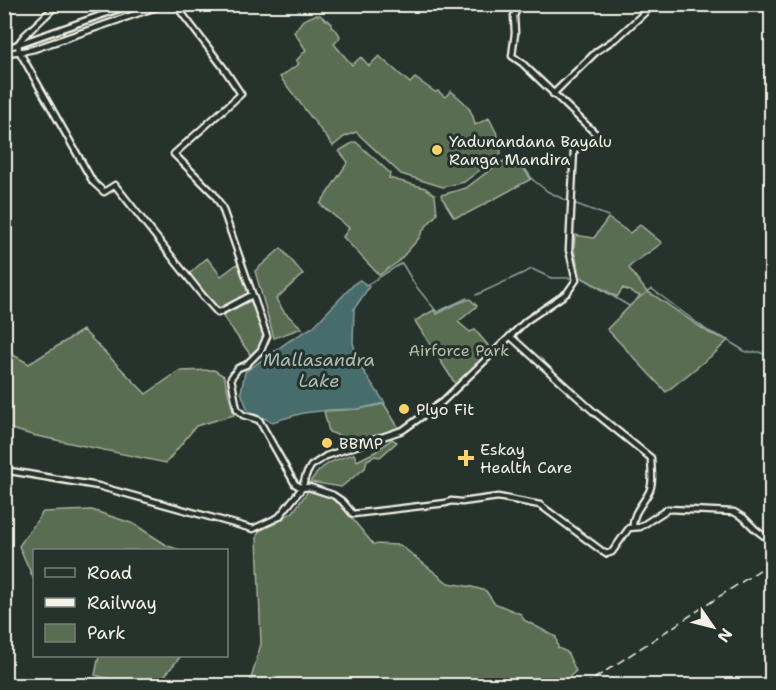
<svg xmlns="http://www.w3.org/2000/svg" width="776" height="690" font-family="'Shantell Sans',sans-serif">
	<rect width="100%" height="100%" fill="#26332d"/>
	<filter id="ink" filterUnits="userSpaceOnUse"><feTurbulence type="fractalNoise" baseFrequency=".0167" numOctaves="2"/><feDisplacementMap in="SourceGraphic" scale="12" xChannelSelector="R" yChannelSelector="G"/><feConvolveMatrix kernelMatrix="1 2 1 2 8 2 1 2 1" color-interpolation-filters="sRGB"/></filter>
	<g filter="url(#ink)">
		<path fill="#586d51" stroke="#a6af9c" stroke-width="1.5" d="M136 5H161L31 49 27 42Z
			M315 15H320L326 20H328L332 24 331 27 337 31 340 36 339 39 334 44 352 65 361 57 369 66 379 56 410 83 415 78 435 92 438 91 445 97 451 91C464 102 472 107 475 125L489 118 500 140 501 154 464 182 443 187 401 174 356 132 344 137 333 146 280 77 299 64 296 61 306 50 294 32 303 20Z
			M354 142H356L390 173 389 178 425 188 435 195 437 214 423 230 419 238 398 262 379 275 343 237 349 228 320 204 348 162 339 151Z
			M515 156 531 179 468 213 454 217 442 198 441 195 466 188 498 164Z
			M608 218 630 233 640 225 662 243 631 265 629 268 646 291 655 296 709 333 728 340 715 353 666 392 607 329 640 296 623 288 617 297 581 277 574 251 575 235 594 238Z
			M281 248 303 274 276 299 284 312 302 328 274 338 255 271Z
			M207 258 221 276 240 262 249 293 218 310 188 275Z
			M470 299 477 306 458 322 470 332 475 330 492 350 456 385 415 321 434 310 437 314 456 304Z
			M252 300 265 337 260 348 252 357 222 315Z
			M83 330 146 394 179 371 214 370 224 376 234 415 196 426 166 463 32 435 5 427V350L29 364Z
			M384 404 400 430 346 445V438L329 432 324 411 358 409Z
			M392 439 397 442 380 457 375 456 367 460 365 468 341 487 310 482C322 463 334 460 354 454L357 461 375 452Z
			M308 491 336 499 373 544 400 545 448 583 472 587 486 591 494 603 521 614 524 620 556 637 558 648 567 652 576 671 558 686H249L261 644 257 536 259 531 274 524 293 512Z
			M92 510 134 524 168 546 180 550H34V580L19 546 43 512Z
			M99 656H181L156 686 128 685 95 675Z"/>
		<path fill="#476c6c" stroke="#8ca19e" stroke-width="1.5" d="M360 280 369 287 354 309 353 343 360 366 385 403 358 409 329 410 303 413 272 422 248 411 241 392 245 372 289 341 313 327 355 283Z"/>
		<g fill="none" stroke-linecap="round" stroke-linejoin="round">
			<path stroke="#8ca19e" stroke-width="1.5" d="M512 159 515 163 526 170 533 180 547 191 563 199 608 216
				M581 277 629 306 646 293 652 289 708 331 722 337 746 352H759L766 355 772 345
				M365 286 402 263 415 285 437 312 467 298
				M476 295 532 269 551 278H572"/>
			<g stroke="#f4f1e8" stroke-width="9">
				<path id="tertiary" d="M58 4 24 36 18 44 19 51 93 182 104 192 115 185 202 295 218 313 252 295
					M175 4 223 67 241 94 174 154 214 194 222 207 267 336 261 350 246 365 238 368 231 378 237 409 243 415 259 420 295 484 302 488 309 487 333 495 342 501 353 514 446 503 451 501 462 502 498 497 540 505 606 554 612 552 629 528 640 527 668 509 734 512 744 518 756 530 772 542
					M553 94 597 51 618 37 654 4
					M510 336 594 412 651 458C651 468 654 483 649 492 643 504 632 513 633 527
					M4 470 98 486 253 529 279 517 302 488 306 475 311 466 326 456 403 430 442 402 526 321 567 293 576 280 569 250 574 150 592 142 598 136 522 63 512 56 515 33 514 16 519 4"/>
			</g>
			<g stroke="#f4f1e8" stroke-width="9">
				<path id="secondary" d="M4 49 133 4
					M4 54C15 51 23 52 34 49L165 4"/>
			</g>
			<use href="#tertiary" stroke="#26332d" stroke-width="4.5"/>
			<use href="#secondary" stroke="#26332d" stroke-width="4.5"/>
			<path stroke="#f4f1e8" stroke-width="1.5" stroke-dasharray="9 4.5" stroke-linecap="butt" d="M583 686 772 562"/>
		</g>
	</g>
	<g fill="#ffd166" stroke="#26332d" stroke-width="2">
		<circle cx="437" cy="150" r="6"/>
		<circle cx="404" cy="409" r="6"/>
		<circle cx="327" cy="443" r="6"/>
		<path d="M463 449h6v6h6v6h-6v6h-6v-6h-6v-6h6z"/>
	</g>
	<g text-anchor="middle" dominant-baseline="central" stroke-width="6" stroke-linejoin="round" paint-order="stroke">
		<g font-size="16" fill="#f4f1e8" stroke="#26332d" text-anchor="start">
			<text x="449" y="141">Yadunandana Bayalu<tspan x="449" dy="18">Ranga Mandira</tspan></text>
			<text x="416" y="409">Plyo Fit</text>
			<text x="339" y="443">BBMP</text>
			<text x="480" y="449">Eskay<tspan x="480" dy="18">Health Care</tspan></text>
		</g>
		<g font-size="16" fill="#b6bcac" stroke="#26332d">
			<text x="459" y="350">Airforce Park</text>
		</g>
		<g font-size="18" font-style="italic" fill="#afbcb6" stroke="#26332d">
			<text x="319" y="360">Mallasandra<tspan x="319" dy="21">Lake</tspan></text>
		</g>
	</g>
	<rect width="776" height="690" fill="none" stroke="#26332d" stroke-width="24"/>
	<rect x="12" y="12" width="752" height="666" fill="none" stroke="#f4f1e8" stroke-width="2" filter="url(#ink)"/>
	<rect x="33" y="549" width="195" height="108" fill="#26332d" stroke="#787f78" stroke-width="1.5"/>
	<rect x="45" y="568" width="30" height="9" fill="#26332d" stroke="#787f78" stroke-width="1.5"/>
	<text x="87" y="579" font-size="18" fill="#f4f1e8">Road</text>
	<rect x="45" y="598" width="30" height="9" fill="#f4f1e8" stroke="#787f78" stroke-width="1.5"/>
	<text x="87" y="609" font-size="18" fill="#f4f1e8">Railway</text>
	<rect x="45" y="624" width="30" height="18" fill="#586d51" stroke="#787f78" stroke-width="1.5"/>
	<text x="87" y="639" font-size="18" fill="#f4f1e8">Park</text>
	<g transform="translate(713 627) rotate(125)" stroke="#26332d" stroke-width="4.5" paint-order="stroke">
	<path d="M0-4.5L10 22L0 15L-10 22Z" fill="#f4f1e8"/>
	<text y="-9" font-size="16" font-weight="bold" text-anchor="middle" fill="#f4f1e8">N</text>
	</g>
</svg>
